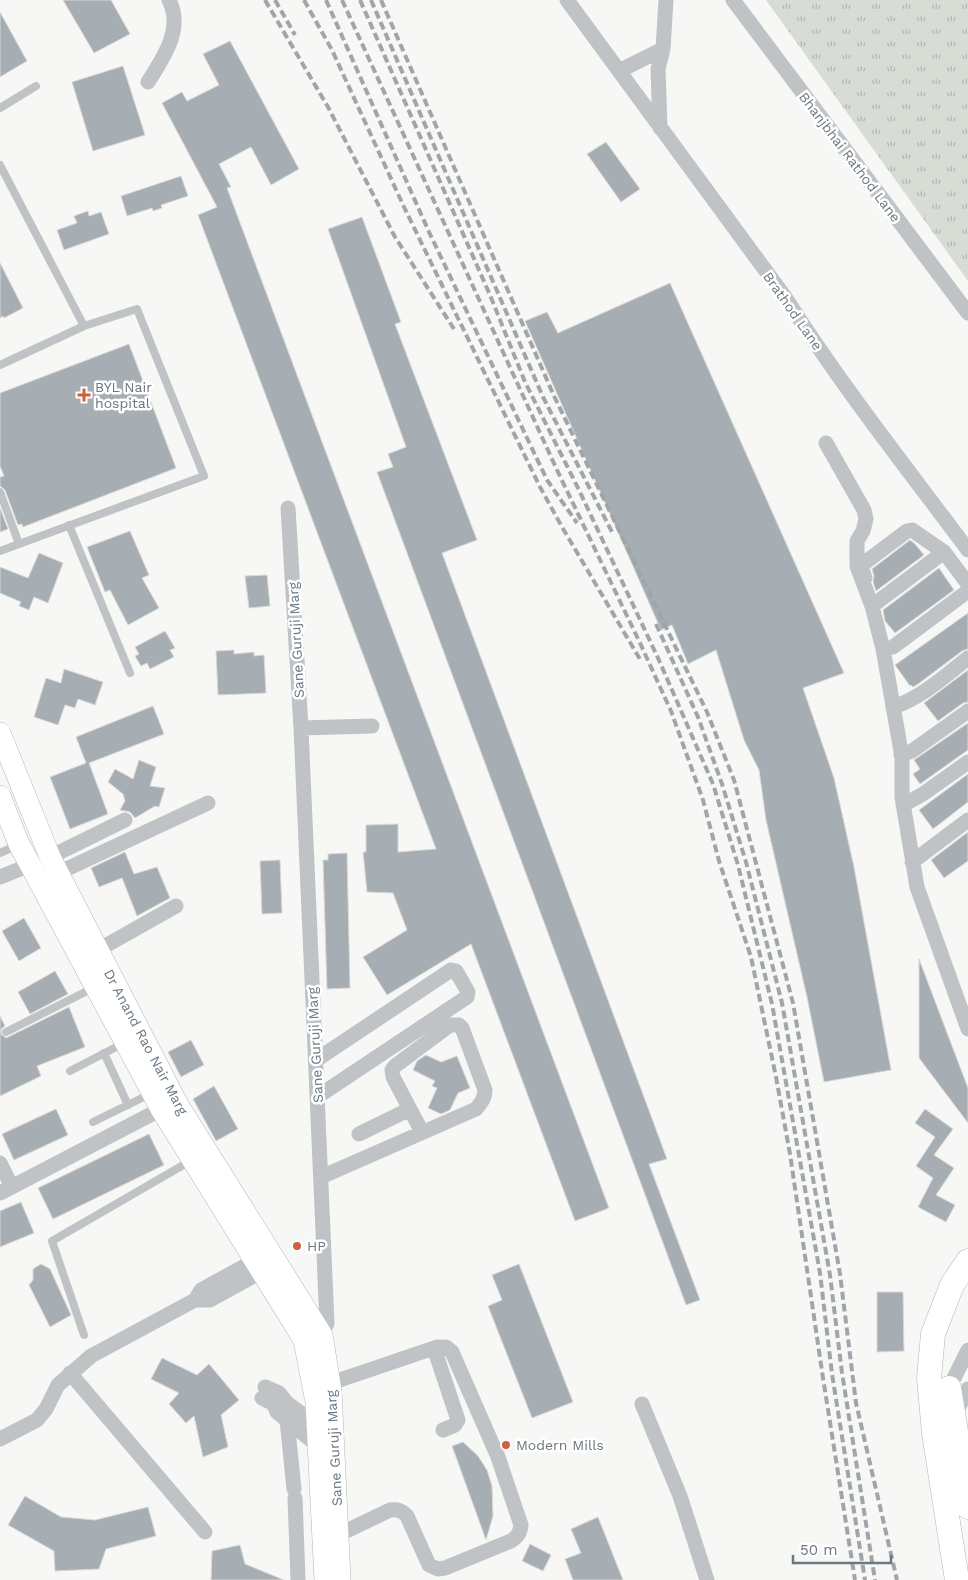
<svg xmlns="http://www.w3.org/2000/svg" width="968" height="1580" font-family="'Work Sans',sans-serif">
	<defs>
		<pattern id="grass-tufts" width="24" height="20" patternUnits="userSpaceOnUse" patternTransform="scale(1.25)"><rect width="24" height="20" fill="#d7dcd5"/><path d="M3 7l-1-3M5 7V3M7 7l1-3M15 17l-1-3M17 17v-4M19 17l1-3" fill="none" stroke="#b2b7b2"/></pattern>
	</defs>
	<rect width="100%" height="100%" fill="#f7f7f5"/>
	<path fill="url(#grass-tufts)" d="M766 0H968V281Z"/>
	<path fill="#a7aeb3" stroke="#d9d9d7" d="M63 0H111L130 34 94 53Z
		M0 12 27 61 0 77Z
		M230 41 299 169 271 185 251 147 219 164 231 187 227 188 609 1208 575 1221 471 944 387 995 363 957 407 930 393 893 367 892 363 852H366V825L398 824V852L436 849 198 215 217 207 162 103 182 92 187 101 219 85 203 54Z
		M123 66 145 135 93 151 72 82Z
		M606 142 640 189 621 202 587 154Z
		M181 176 188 196 161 205 162 208 153 211 152 208 127 216 121 196Z
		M88 211 89 216 101 212 109 234 64 250 57 230 77 223 74 216Z
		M362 217 401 322 395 324 477 540 442 553 667 1159 649 1164 700 1300 686 1305 377 472 393 467 388 454 406 447 328 229Z
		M0 263 23 308 4 318 3 316 0 318Z
		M670 283 844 673 803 688 834 778 854 867 891 1070 824 1082 807 997 766 820 759 770 744 740 716 650 688 664 672 625 661 630 525 321 547 312 558 333Z
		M129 344 176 468 23 527 22 524 18 525 5 490 0 486V477L4 476 0 466V393Z
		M0 508 8 529 0 532Z
		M130 531 149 575 142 578 159 608 128 625 110 590 105 592 87 547Z
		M910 540 915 544 924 555 876 591 873 582 874 576 872 569Z
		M39 553 63 563 48 603 34 597 29 610 19 606 21 602 0 593V567L28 578Z
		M939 568 954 590 895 633 885 621 883 610Z
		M267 575 270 606 249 608 245 576Z
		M968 613V649L962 651 918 684 913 687 911 685 910 686 895 665Z
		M165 631 175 648 170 650 174 657 150 669 147 663 141 666 135 656 139 654 135 647Z
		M234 650V654L254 652V656L264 655 266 693 218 695 216 651Z
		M64 669 103 682 95 705 78 699 75 708 65 705 58 725 34 717 46 678 61 683Z
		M968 670V702L963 703 938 721 924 703Z
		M153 706 164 734 89 763 108 814 70 829 50 777 86 763 76 737Z
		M968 723V750L920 784 913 774 920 769 914 760Z
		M139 760 156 767 150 786 165 788 159 807 155 806 135 818 130 812 120 810 125 801 123 794 108 782 115 769 133 779Z
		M968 774V802L933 829 919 810Z
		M968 832V861L944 878 931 860Z
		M125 852 134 874 157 867 170 898 137 916 122 878 99 887 91 868Z
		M347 853 350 988 327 989 323 860H328V854Z
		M280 860 282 913 262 914 260 861Z
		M24 918 41 948 19 961 2 931Z
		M919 959 968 1088V1123L919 1058Z
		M55 971 68 994 30 1014 18 992Z
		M69 1007 85 1047 37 1066 41 1076 0 1096V1016L5 1026 1 1029V1034L6 1038Z
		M191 1040 204 1065 181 1077 168 1052Z
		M426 1055 441 1062 457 1056 470 1088 458 1093 450 1110 441 1114 428 1108 437 1088 432 1086 435 1081 413 1070 417 1061Z
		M214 1086 238 1129 216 1141 193 1099Z
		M56 1109 68 1135 14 1160 2 1134Z
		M925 1109 953 1129 934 1155 954 1168 936 1195 955 1205 946 1222 918 1207 933 1178 916 1166 935 1137 915 1123Z
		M149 1134 164 1165 53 1219 38 1188Z
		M21 1202 34 1233 0 1247V1211Z
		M41 1264 50 1269 71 1315 50 1327 29 1285 33 1280V1269Z
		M519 1264 573 1402 532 1418 488 1306 502 1300 492 1275Z
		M877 1292H903L904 1351 877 1352Z
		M162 1358 197 1375 209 1364 239 1400 221 1415 228 1447 203 1457 194 1416 186 1423 169 1404 179 1393 151 1379Z
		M463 1442 478 1456 487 1470 492 1486 493 1516 486 1540 452 1446Z
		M25 1496 61 1517 95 1520 148 1507 156 1536 106 1549 99 1569 55 1571 54 1551 8 1525Z
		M598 1517 623 1580H573L565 1559 581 1553 571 1529Z
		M530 1544 551 1555 543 1571 522 1561Z
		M240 1545 245 1564 284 1580H211L212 1551Z"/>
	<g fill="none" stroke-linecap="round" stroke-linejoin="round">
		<g stroke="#b2b7ba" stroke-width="22">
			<path id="secondary" d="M0 733 50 857 178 1105 322 1335 331 1391 340 1580
				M0 796 19 844 161 1109 304 1340 316 1402 325 1580"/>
		</g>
		<g stroke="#b3b7ba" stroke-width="25">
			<path id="primary" d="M949 1388 968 1507
				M957 1580 934 1433 929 1378 933 1334 952 1285 968 1261"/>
		</g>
		<path stroke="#bfc3c6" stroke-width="8" d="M0 108 36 86
			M0 165 84 326
			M0 365 84 326 137 309 204 476 0 551
			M0 492 19 544
			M69 525 130 673
			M0 853 18 845
			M6 1032 95 987
			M104 1053 128 1105
			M70 1071 124 1043
			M93 1122 152 1093
			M84 1335 52 1241 192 1160"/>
		<path stroke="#bfc3c6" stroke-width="15" d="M567 0 785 297C841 385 906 467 968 550
			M733 0 968 313
			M619 71 663 49 666 0
			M148 82C163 58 184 29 169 0
			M660 128 658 69 663 49
			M826 443 864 510 866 519 863 531 857 541V566L872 606 883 649 902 757V797L917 887 968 1029
			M288 508 301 728 327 1323 322 1335 315 1337
			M865 578 862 569 863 564 907 531 912 530 944 552 968 584
			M872 606 944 552
			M883 649 893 647 968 591
			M893 707C921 698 945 676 968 658
			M301 728 372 726
			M901 755 912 751 968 711
			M903 805 923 794 968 762
			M912 862 968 820
			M58 873 208 803
			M0 877 50 857 125 820
			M98 950 176 906
			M316 1060 451 970 456 971 468 992 467 997 317 1097
			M359 1134 410 1109
			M0 1163 12 1187
			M321 1177 476 1109C481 1103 485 1098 485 1090L462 1028 459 1025H450L395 1066 392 1070 393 1077 422 1132
			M0 1193 169 1105
			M195 1300H210L270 1267
			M434 1348 458 1420 455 1425 443 1430
			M70 1373 205 1532
			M322 1386 437 1347H446L452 1352 498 1457 521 1525C520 1533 518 1536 511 1541L445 1568 438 1569 429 1565 407 1516C401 1510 397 1509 390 1510L338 1535
			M265 1387 279 1393 287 1403 317 1425
			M945 1396 968 1350
			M262 1398 274 1404 277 1412 318 1446
			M642 1404 680 1496 707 1580
			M954 1416 968 1389
			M287 1420 294 1489
			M0 1439 37 1420 46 1409 58 1385 91 1356 195 1300 201 1290 254 1261
			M295 1498 298 1580"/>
		<use href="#secondary" stroke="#fff" stroke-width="21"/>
		<use href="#primary" stroke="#fff" stroke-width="24"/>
		<path stroke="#9fa5aa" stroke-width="4" stroke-dasharray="8 4" stroke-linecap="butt" d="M265 0 328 107 395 237 454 329
			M275 0 295 35
			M304 0 332 50 404 207 540 487 562 527 641 661
			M326 0 429 232 547 480 577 523
			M342 0 557 470 640 643 671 711 703 800 719 861 751 957 776 1077 790 1154 823 1378 855 1580
			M360 0 490 295 525 382 579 490 658 658 713 784 738 865 772 1004 820 1273 832 1374 865 1580
			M371 0 543 397 612 532
			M381 0 554 396 707 712 734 780 793 1003 840 1274 856 1403 897 1580
			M656 624 698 717 722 784 746 862 782 1003 830 1275 842 1373 875 1580"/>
	</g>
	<g fill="#ce5f3f" stroke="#fff" stroke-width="2">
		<path d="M81.5 387.5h5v5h5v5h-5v5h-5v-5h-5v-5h5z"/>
		<circle cx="297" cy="1246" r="5"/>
		<circle cx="506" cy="1445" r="5"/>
	</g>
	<g text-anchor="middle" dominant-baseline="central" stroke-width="5" stroke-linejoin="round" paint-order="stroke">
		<g font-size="14" fill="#6a7882" stroke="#fff">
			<text transform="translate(850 157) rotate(53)">Bhanjbhai Rathod Lane</text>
			<text transform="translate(793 311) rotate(55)">Brathod Lane</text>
			<text transform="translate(296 640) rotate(-93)">Sane Guruji Marg</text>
			<text transform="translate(146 1042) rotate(62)">Dr Anand Rao Nair Marg</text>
			<text transform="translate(315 1045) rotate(-93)">Sane Guruji Marg</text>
			<text transform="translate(334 1448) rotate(-93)">Sane Guruji Marg</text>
		</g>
		<g font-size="14" fill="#6a7882" stroke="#fff" text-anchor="start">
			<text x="95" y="387">BYL Nair<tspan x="95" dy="16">hospital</tspan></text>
			<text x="307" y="1246">HP</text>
			<text x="516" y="1445">Modern Mills</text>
		</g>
	</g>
	<path d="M793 1555v8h98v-8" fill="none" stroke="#6a7882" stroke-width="2.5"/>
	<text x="800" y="1555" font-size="15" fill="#6a7882" stroke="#ffffff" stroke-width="4" paint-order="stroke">50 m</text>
</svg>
